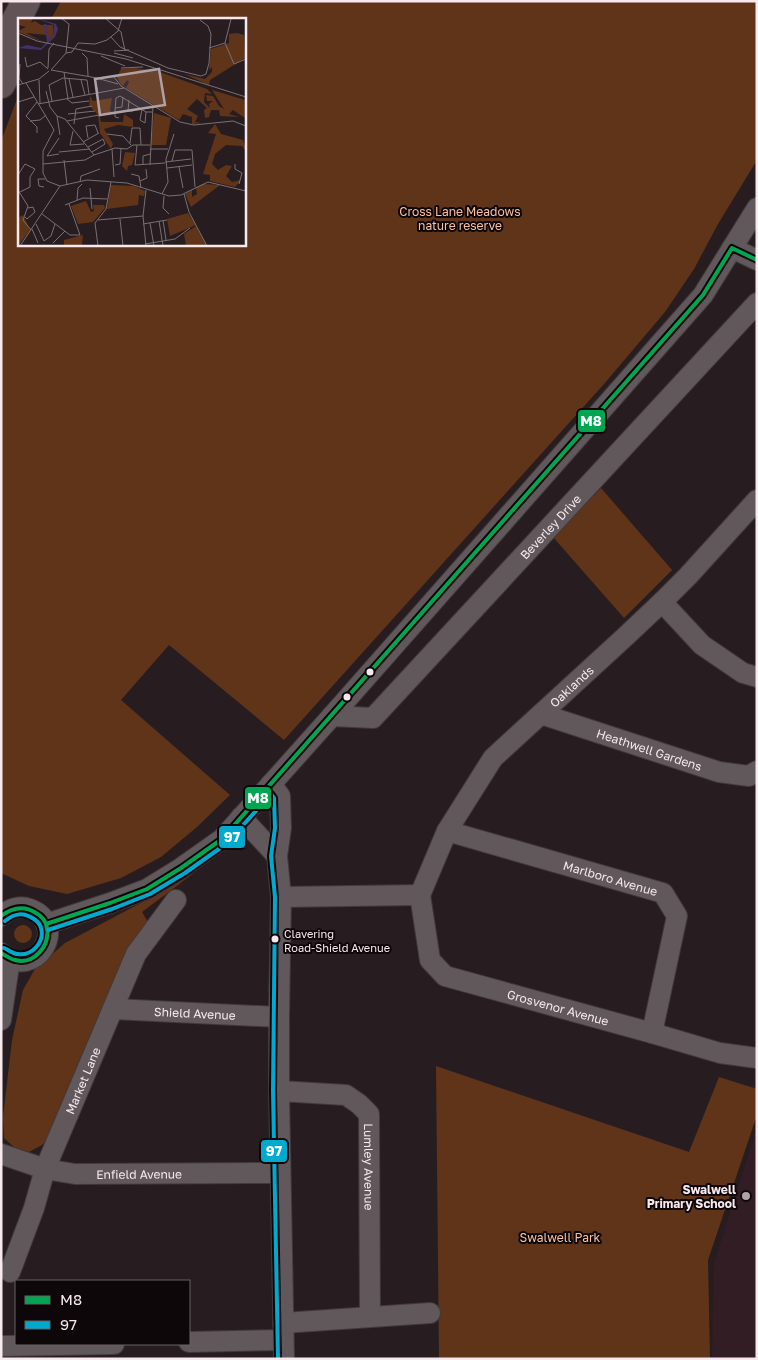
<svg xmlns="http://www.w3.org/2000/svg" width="758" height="1360" font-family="'Golos Text',sans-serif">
	<rect width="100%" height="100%" fill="#271d21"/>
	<path fill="#331d25" d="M757 1128V1359H712L714 1264Z"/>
	<path fill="#603418" d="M61 1H757V160L718 224 694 269 665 312 604 384 284 740 169 645 121 700 230 795 197 827 161 857 121 878 67 894 29 886 1 873V141L19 94V244H244V19H51Z
		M601 488 672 570 624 618 553 537Z
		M194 873 142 912 148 922 50 1137 42 1145 29 1152 15 1148 4 1138 3 1117 12 1040 23 990 35 969 65 943 156 895Z
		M14 934a9 9 0 1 1 18 0a9 9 0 1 1-18 0Z
		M436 1066 689 1152 719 1077 757 1089V1115L708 1260 710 1359H439Z"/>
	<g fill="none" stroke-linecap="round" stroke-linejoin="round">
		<g stroke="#41393c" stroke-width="22">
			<g id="minor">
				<path d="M732 248 757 260"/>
				<path d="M662 602 702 645 743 673 757 677"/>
				<path id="s1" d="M541 714 719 772 749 776 757 771"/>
				<path id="s2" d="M332 716 373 718 757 303"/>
				<path d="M271 784 280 796 281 828 277 856 281 897 279 1017V1091L284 1359"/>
				<path d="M241 817 277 856"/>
				<path id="s3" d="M447 831 663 893 677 916 652 1033"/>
				<path id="s4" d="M420 895 447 831 493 758 626 636 662 602 688 576 757 500"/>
				<path id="s5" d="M420 895 430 960 445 976 652 1033 720 1053 757 1058"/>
				<path d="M281 897 420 895"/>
				<path d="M1 916C9 909 19 905 30 909 70 924 36 983 1 953"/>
				<path d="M46 924 110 903 147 889 181 868 222 839 332 716 703 295 757 208"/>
				<path id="s6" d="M113 1009 279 1017"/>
				<path d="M1 1020 10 959"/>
				<path id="s7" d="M279 1091 346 1095 359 1104 369 1114 370 1317"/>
				<path id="s8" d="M1 1154 45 1169 75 1174 279 1173"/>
				<path id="s9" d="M10 1272 34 1208 45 1169 136 954 176 900"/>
				<path d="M283 1323 430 1313"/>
				<path d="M189 1342 283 1340"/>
				<path d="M1 1346 114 1344"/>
			</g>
		</g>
		<g stroke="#41393c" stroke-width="30">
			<path id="highway" d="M1 50 26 1
				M1 84 19 50"/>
		</g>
		<use href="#minor" stroke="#61585b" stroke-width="20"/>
		<use href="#highway" stroke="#625456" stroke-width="28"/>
		<g stroke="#0e0709" stroke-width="8">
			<path id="bus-1" d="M1 916C13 907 24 905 36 913 42 916 46 922 47 928 50 946 34 965 15 960 10 959 5 955 1 953
				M46 924 110 903 147 889 181 868 222 839 703 295 732 248 757 260"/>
		</g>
		<g stroke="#0e0709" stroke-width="8">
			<path id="bus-2" d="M48 930 112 909 150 894 185 873 226 844 271 794 274 798 275 828 271 856 275 897 273 1091 278 1359
				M4 948C9 950 13 954 18 954 32 956 45 942 41 928 40 924 37 921 34 919 23 912 15 913 5 921"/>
		</g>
		<use href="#bus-1" stroke="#00a651" stroke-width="4"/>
		<use href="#bus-2" stroke="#00a9ce" stroke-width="4"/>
	</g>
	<g fill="#f7e9ee" stroke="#0e0709" stroke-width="2">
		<circle cx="370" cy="672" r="4.5"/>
		<circle cx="347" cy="697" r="4.5"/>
		<circle cx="275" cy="939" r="4.5"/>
	</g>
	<circle fill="#aea2a6" stroke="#0e0709" stroke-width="2" cx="746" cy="1196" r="5"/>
	<g text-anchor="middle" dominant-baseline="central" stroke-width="4" stroke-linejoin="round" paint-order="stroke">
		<g font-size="11" fill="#f7e9ee" stroke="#0e0709" text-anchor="start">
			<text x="284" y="933">Clavering<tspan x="284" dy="14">Road-Shield Avenue</tspan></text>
		</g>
		<g font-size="12" fill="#fbc2a0" stroke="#0e0709">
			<text x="460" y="211">Cross Lane Meadows<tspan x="460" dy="14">nature reserve</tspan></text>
			<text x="560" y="1237">Swalwell Park</text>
		</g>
		<g font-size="12" fill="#f7e9ee" stroke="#0e0709">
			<text stroke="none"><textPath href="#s2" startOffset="302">Beverley Drive</textPath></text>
			<text stroke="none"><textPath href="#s4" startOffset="262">Oaklands</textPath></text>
			<text stroke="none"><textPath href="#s1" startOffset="114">Heathwell Gardens</textPath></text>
			<text stroke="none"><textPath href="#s3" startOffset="170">Marlboro Avenue</textPath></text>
			<text stroke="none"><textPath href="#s5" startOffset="205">Grosvenor Avenue</textPath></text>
			<text stroke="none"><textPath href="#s6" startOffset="82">Shield Avenue</textPath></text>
			<text stroke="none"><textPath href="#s9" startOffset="205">Market Lane</textPath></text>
			<text stroke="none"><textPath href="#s7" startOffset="150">Lumley Avenue</textPath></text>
			<text stroke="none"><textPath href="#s8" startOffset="141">Enfield Avenue</textPath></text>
		</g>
		<g font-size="12" font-weight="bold" fill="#f7e9ee" stroke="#0e0709" text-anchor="end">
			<text x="736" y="1189">Swalwell<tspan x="736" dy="14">Primary School</tspan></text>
		</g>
	</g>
	<g transform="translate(18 18)">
		<rect width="228" height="228" fill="#271d21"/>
		<path d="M2 0H15L13 5 17 3 23 7H35V18L29 24V17L8 15 25 24 3 15 0 13 8 9 1 7ZM219 15 226 17 227 40 192 62 191 67 166 56 187 61 194 54V49L191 52 193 31 211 25V16ZM116 50 139 53 189 71 194 76 187 75 186 84 192 90 191 86 195 83H189L188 77 195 78 201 88 206 91 194 72 227 82V100L215 92 211 96 221 99 202 98 201 92H193L191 99 187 100 186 92 189 90 179 81 169 91 180 98 177 104 184 105 174 106V99L165 96 161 102 108 70 111 64 109 62 105 68 102 65 99 59 103 51ZM72 78 75 83 94 80 92 92 95 96 81 95 83 104H105L106 96 115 102V109L100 107 86 111 95 126 93 131 82 115 80 97 71 87ZM136 95 153 100 148 127H133ZM197 106 203 116 225 122 227 127V132L224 128 208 127 197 136 194 146 200 152 208 147 214 148 208 158 214 164 223 162 217 169 192 163V157L185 156 198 116 190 115ZM107 134 117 135 114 147 110 148 109 153 104 148ZM184 166 202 167 173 189 167 176 174 172V179L179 176 178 170ZM93 167 116 168 127 173 126 178 121 177 120 187 89 191ZM68 183 73 194 76 193 75 187H86L87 190 75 204 60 206 53 188ZM170 195 178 207 152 218 149 201ZM5 197 12 212 0 228V200ZM178 208 188 227H168L166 216ZM65 217 64 227H46V222Z" fill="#603418"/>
		<path d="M17 0 38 6 40 11 37 19 23 32 0 30 9 27 23 30 35 18 36 7Z" fill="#453168"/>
		<path fill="none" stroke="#453168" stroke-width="2.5" d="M27 6 30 22"/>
		<path fill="none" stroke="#7a6f73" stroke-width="1" d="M43 0 51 6 48 35M87 0 103 14 107 33M0 15 19 23 108 41 228 79M93 19 102 29 150 50 183 58 188 56 191 45 193 16 190 8 182 2M207 25 216 46 228 41M191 30 207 25 213 1M96 33 111 32M48 35 54 34 60 25 77 26 89 22 100 13 104 0M64 35 69 40 70 58M96 35 115 40M83 38 107 48M7 39 9 49 22 44 30 51M2 46 1 60 5 66M30 50 31 31 36 25M103 50 125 49M33 52 79 60 97 58M33 52 48 35M46 54 50 81M96 59 103 68 162 104 176 107 215 103 228 108M77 60 80 75M51 61 55 79M82 61 100 66M21 62 22 85M63 62 67 77M8 65 36 112 25 133V155L29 163 42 168 69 162 109 165 151 178 163 177 190 164 228 173M0 67 21 61 31 53M28 73 32 89 39 98 42 117M102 78 128 94H134M49 81 54 85 71 83M111 82 110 93H115M34 83 31 67 45 60 69 62 71 76M0 84 16 79M19 84 8 98 19 109V115M20 86 106 70M97 90 104 89 105 79M124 91 122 102 127 105 128 94M50 96 77 93M39 98 47 101 76 137M101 100 97 99V93L98 80 102 78M12 103 22 102 28 97M49 103 81 97M56 106 58 91 74 88M55 113 52 127 66 126M89 116 105 118 113 127M70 120 68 108 77 107 80 115M65 124 81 115M112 125 114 110H122L123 127M119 127 117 147 147 145M70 129 85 121 87 126 74 134M94 131 96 159M132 131H150M41 134 72 131M41 136 29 138 41 120M76 137 97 130 109 131 115 127H132M46 142 49 167M154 143 157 132H174L177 169M147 144 173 141M25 146 67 142 76 137M217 146V151L224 155 221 166M97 147 102 146 103 131M125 147V138L132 136M132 147 135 88M161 149 165 170M149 150 174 147M113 156 121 158 123 170M0 157 7 146 17 151 12 159V169L2 174M122 163 129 160 128 151M62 164 63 158 82 151M26 169 21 168 20 161H27M72 170 74 191M0 172 10 188 5 202 13 212M144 176 150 164 148 141 156 116M166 176 171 194 189 228M146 178 145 190 151 196M59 182 60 170 64 166M47 187 65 180 89 181M24 196 52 217H62L51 186M7 199 9 201 17 194 15 189 10 190M102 201 105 228M80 202 125 198M145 202 148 222M141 203 145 228M132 205 136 228M18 206 26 223 33 218 37 206M125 206 149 202M14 211 20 225M35 225 47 213M127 226 157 221 172 210M2 228 42 168M80 228 77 205 88 191 93 164M128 228 125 198 128 172"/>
		<path fill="#aea2a6" fill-opacity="0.15" stroke="#aea2a6" stroke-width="2.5" d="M141 51 147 87 82 97 77 61Z"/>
		<rect width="228" height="228" fill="none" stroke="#f7e9ee" stroke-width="2.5"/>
	</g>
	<g stroke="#0e0709" stroke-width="2">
		<rect x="577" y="409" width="29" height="24" rx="5" fill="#00a651"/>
		<rect x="244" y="786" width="28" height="24" rx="5" fill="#00a651"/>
		<rect x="218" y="825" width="28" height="24" rx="5" fill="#00a9ce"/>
		<rect x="260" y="1139" width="28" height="24" rx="5" fill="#00a9ce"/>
	</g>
	<g font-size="14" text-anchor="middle" font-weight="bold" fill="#fff">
		<text x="591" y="426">M8</text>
		<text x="258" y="803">M8</text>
		<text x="232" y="842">97</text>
		<text x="274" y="1156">97</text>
	</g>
	<rect width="758" height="1360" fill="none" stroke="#f7e9ee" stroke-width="5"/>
	<rect x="15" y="1280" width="175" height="65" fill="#0e0709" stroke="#6b6165"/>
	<rect x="25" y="1296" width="25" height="8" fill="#00a651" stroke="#6b6165"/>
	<text x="60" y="1305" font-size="15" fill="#f7e9ee">M8</text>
	<rect x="25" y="1321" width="25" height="8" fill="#00a9ce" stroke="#6b6165"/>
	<text x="60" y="1330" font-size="15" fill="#f7e9ee">97</text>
</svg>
